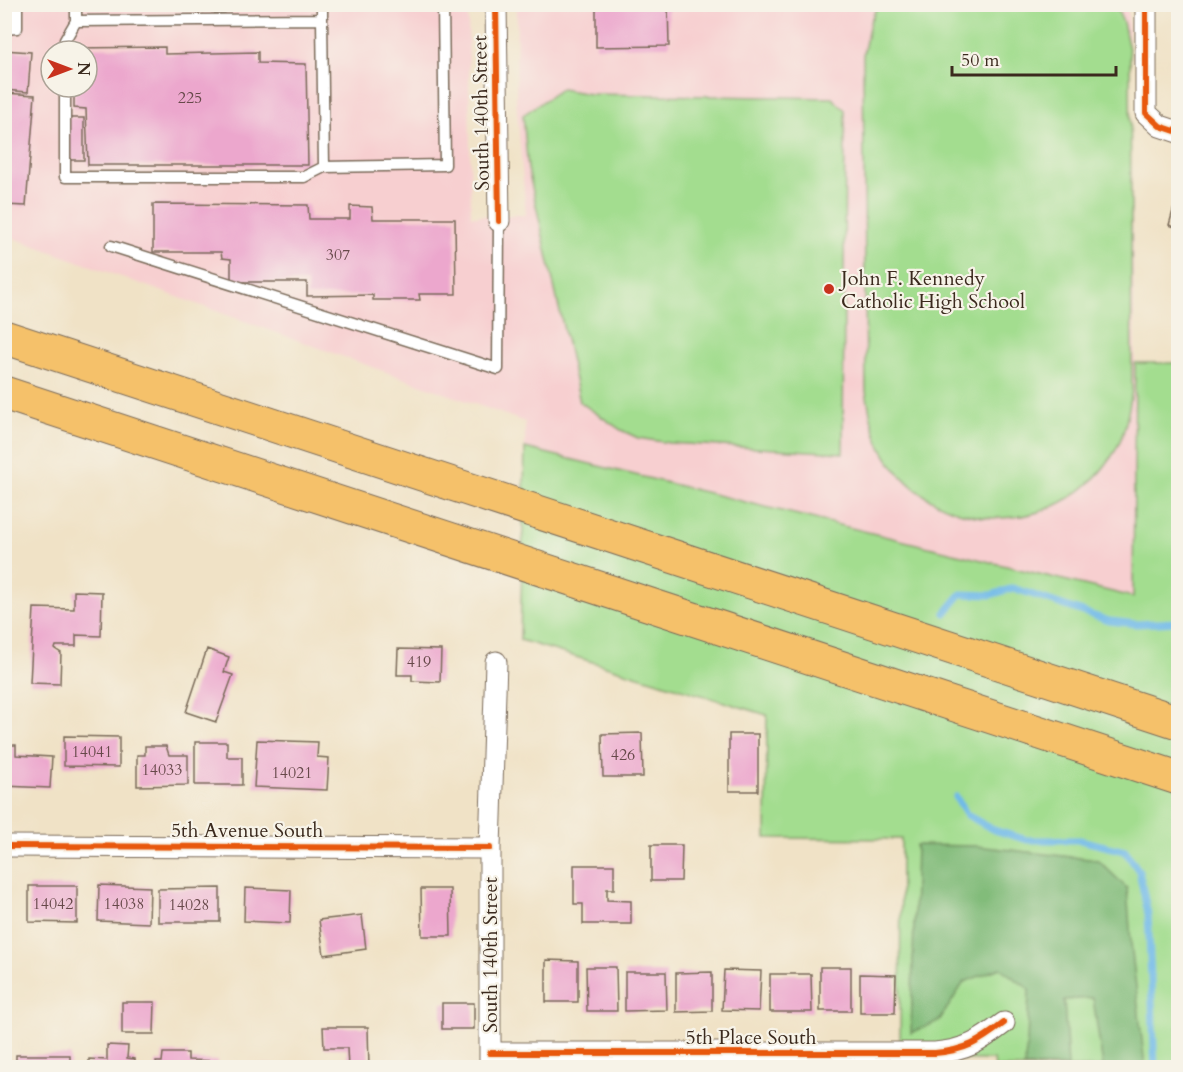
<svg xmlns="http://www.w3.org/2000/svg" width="1183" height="1072" font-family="Cardo,serif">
	<rect width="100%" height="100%" fill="#f7f3e8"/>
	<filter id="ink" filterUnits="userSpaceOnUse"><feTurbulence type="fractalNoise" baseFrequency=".0167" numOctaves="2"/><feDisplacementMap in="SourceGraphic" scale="12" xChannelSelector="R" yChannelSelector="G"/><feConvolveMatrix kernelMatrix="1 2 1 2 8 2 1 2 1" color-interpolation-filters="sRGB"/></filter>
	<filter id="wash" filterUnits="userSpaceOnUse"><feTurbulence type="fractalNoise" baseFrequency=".008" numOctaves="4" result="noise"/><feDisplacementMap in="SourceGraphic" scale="24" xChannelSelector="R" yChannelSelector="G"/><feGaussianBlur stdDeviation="1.35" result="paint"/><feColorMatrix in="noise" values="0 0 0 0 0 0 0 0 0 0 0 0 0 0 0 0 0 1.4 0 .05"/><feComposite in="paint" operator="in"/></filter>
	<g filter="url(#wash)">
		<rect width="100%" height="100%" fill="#f0e2c6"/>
		<path fill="#f7cfd0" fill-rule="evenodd" d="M4 5H468L471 216 526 215 516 98 517 5H1128L1135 363 1133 597 525 448V422L5 235ZM51 51H87V87H51Z"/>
		<path fill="#a3dd8f" stroke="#6f8456" stroke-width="1.5" d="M878 5H1115L1123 22 1130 54 1132 391C1128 414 1125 437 1112 456 1059 538 939 539 886 456 873 436 870 413 866 391L863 55 870 22Z
			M561 89 590 94 832 98 845 110 843 453 669 443 638 438 621 430 580 402 528 169 523 115Z
			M1135 363H1178V1067L995 1068 994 1060 900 1059 901 839 766 838 767 715 520 640 525 448 1133 597Z"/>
		<path fill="#82bc7a" stroke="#5e734c" stroke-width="1.5" d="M916 845 976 846 1098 860 1127 888 1131 943 1145 1067H1103L1093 998 1064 1000 1068 1067H1024L1027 1044 1029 989 1000 968 964 982 939 1021 911 1033Z"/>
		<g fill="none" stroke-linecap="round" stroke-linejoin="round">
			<path stroke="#6fbae8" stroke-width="7" d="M945 613 961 594 991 595 1013 588 1109 621 1136 624 1178 622
				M956 797 967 815 994 830 1027 840H1080L1125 851 1139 871 1148 914 1155 1068"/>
		</g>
		<g id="blocks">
			<path fill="#eca7cd" d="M596 4H668L669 46 596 47Z
				M165 47V54L258 52V63L306 64 308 165H88L86 109 74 108V87H87V51H74V48Z
				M4 50 31 52 28 92 4 90Z
				M4 93 35 95 26 206 4 205Z
				M67 118H84V160H68Z
				M1178 193V228L1169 225Z
				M153 204 308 205 309 219H350V206L372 207 373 219H455L456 294H419L420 300H373V295L307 296V282H231V259L222 258 221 252H153Z
				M74 591 102 592 101 636 76 635V646H56L55 649 61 653 60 684 30 683 34 608 74 609Z
				M207 649 229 657 224 672 233 675 216 722 186 712Z
				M398 649 441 650 440 682 412 681V675H397Z
				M642 733 643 777H603L602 734Z
				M729 734H758V791H729Z
				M64 736 119 737V767L64 766Z
				M257 740 318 742 317 757 329 758 327 790 254 787Z
				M195 742H227V757H242V785H195Z
				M4 745H16V755L52 757 50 788 4 786Z
				M145 746H166L169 755H188V785L137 786V755H145Z
				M651 845H682L681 881H651Z
				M574 865H614V889H607V900L631 901V924H583V904H574Z
				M99 885 150 887 149 923 98 921Z
				M29 886H77V923L29 922Z
				M220 888V922H158V889Z
				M245 888 291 890 290 923 244 921Z
				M421 889H450L451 936H422Z
				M362 915 366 949 324 955 319 920Z
				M546 960 578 961V1002H546Z
				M586 967H616L617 1011H587Z
				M820 967H851V1011H820Z
				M724 970 761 971 759 1011 722 1010Z
				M625 972H666L667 1010 625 1011Z
				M712 972V1011L676 1012V973Z
				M770 974H811L812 1012H770Z
				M860 974 896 975 895 1013H860Z
				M122 1002H155L154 1034H122Z
				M442 1003H474V1029H442Z
				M323 1027H368L369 1068H348L347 1048H324Z
				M107 1045 128 1046 127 1058 135 1059V1068H89V1059L107 1060Z
				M163 1053H188V1060L217 1061V1068H156V1062H162Z
				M16 1055H70V1068H16Z
				M237 1064 275 1065V1068H237Z
				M399 1065H450V1068H399Z"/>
		</g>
	</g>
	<g filter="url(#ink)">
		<use href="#blocks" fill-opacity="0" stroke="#7a6a59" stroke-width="1.5"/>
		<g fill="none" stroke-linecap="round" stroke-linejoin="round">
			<g stroke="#7a6a59" stroke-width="13">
				<path id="service" d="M76 4V21L322 19V4
					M322 19 324 167 445 165 443 4
					M4 29 17 28V4
					M65 51V40L76 21
					M65 87V177H304L324 167
					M111 246 498 369 499 221"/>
			</g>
			<g stroke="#7a6a59" stroke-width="23">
				<path id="minor" d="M496 4 499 221
					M1146 4V113L1160 126 1178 132
					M4 846 490 848
					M490 1053H935C967 1050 979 1042 1004 1023
					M490 1066V848L496 662"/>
			</g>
			<g stroke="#7a6a59" stroke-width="35">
				<path id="motorway" d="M4 337 1178 722
					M4 393 1178 778"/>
			</g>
			<use href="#service" stroke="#fff" stroke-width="10"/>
			<use href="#minor" stroke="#fff" stroke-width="21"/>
			<use href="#motorway" stroke="#f5c16b" stroke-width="33"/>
			<g stroke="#f7f3e8" stroke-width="10">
				<path id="cycleway" d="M496 4 499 221
					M1146 4V113L1160 126 1178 132
					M4 846 490 848
					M490 1053H935C967 1050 979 1042 1004 1023"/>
			</g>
			<use href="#cycleway" stroke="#e8590c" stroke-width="6"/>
		</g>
	</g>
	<circle fill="#c8321e" stroke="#f7f3e8" stroke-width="2" cx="829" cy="289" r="6"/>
	<g text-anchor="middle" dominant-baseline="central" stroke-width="4.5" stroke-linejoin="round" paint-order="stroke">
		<g font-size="16" fill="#67494a">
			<text x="190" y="98">225</text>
			<text x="338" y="255">307</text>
			<text x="419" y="662">419</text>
			<text x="92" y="752">14041</text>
			<text x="623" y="755">426</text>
			<text x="162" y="770">14033</text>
			<text x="292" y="773">14021</text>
			<text x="53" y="904">14042</text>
			<text x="124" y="904">14038</text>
			<text x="189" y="905">14028</text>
		</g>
		<g font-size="20" fill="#3b2a1e" stroke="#f7f3e8">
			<text transform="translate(481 113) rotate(-91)">South 140th Street</text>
			<text x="247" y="830">5th Avenue South</text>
			<text transform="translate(490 955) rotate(-90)">South 140th Street</text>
			<text x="751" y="1037">5th Place South</text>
		</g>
		<g font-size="20" fill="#3b2a1e" stroke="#f7f3e8" text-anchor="start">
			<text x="841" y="278">John F. Kennedy<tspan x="841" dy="23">Catholic High School</tspan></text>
		</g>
	</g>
	<rect width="1183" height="1072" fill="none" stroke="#f7f3e8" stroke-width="24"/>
	<g transform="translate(69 69) rotate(90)"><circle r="28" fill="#f7f3e8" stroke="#aca397" stroke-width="1.5"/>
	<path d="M0-4.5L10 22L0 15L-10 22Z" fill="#c8321e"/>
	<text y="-9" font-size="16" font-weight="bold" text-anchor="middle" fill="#3b2a1e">N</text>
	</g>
	<path d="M952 66v9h164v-9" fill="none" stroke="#3b2a1e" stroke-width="3"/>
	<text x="961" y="66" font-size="18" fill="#3b2a1e" stroke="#f7f3e8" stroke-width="4.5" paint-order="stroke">50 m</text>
</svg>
